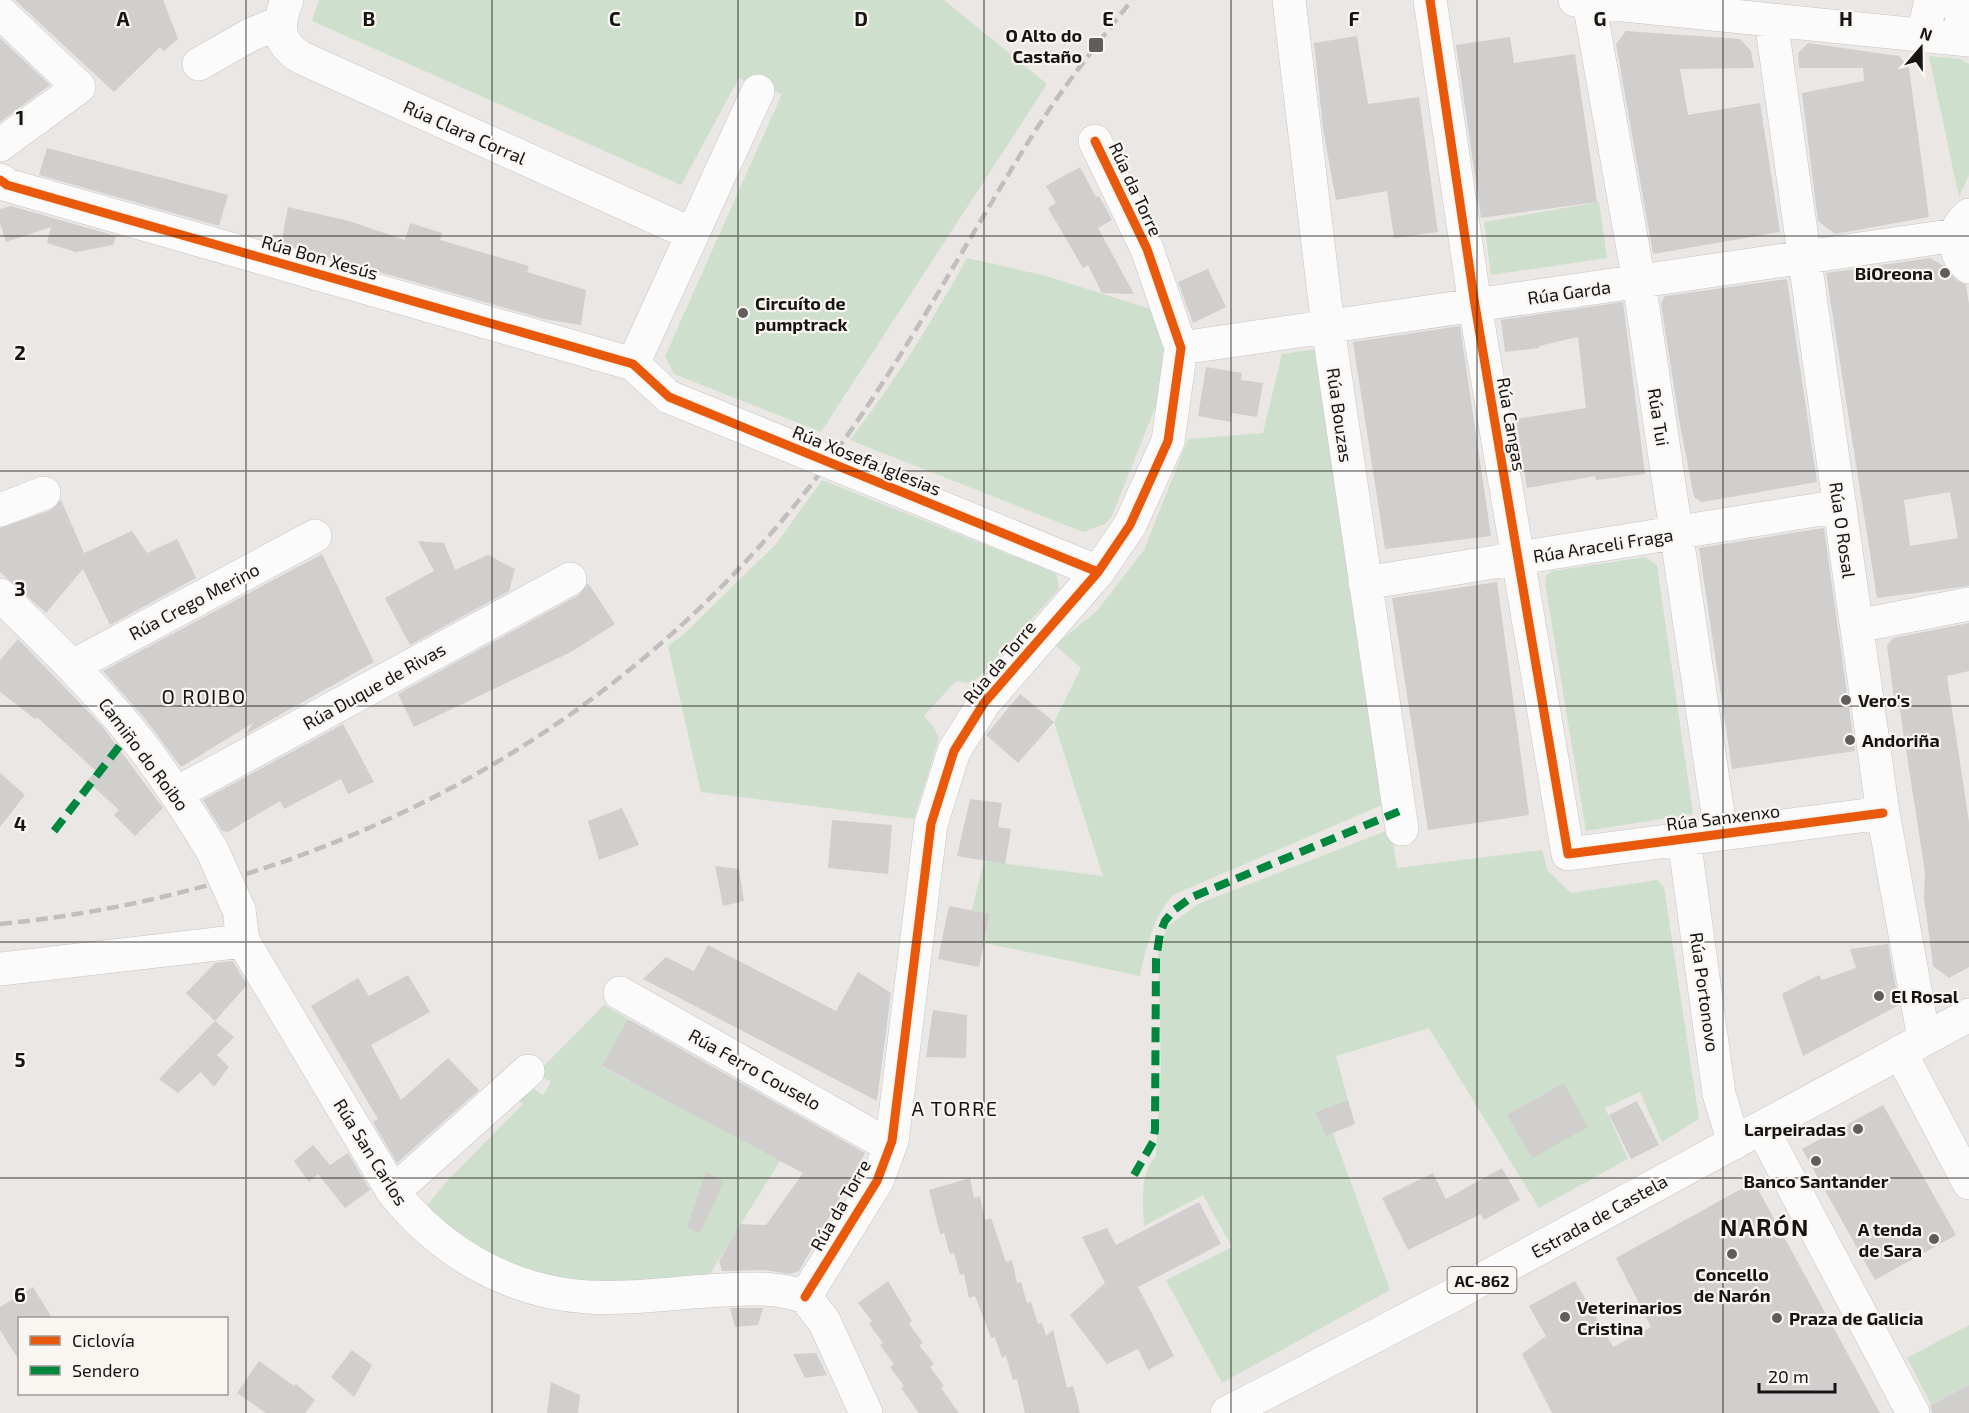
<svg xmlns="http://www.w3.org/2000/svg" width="1969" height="1413" font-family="'Exo 2',sans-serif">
	<rect width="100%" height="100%" fill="#eae7e5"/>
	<path fill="#cee0cd" d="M319 0H944L1047 84 821 432 674 374 665 356 782 94 739 78 681 185 312 21Z
		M1929 56 1961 59 1969 64V175L1959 197Z
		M1599 202 1607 258 1491 275 1484 222Z
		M967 258 1046 276 1157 311 1165 336 1163 388 1112 516 1105 524 1083 532 850 440C895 382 932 321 967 258Z
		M1316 349 1382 805 1173 895C1152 920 1147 945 1140 976L985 943 990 914 972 910 984 861 1103 876 1054 722 1081 668 1055 645 1097 611 1144 550 1188 439 1263 433 1282 354Z
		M822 480 1056 573 1059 589 978 678 967 683 956 681 924 716 933 726 939 738 914 819 701 792 668 646 683 635 777 543Z
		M1645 557 1657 565 1693 814 1586 831 1545 583 1546 575 1553 571Z
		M1391 829 1397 868 1542 850 1548 871 1571 893 1657 880 1664 887 1699 1119 1662 1142 1640 1092 1605 1108 1628 1159 1539 1208 1429 1028 1336 1056 1348 1100 1315 1112 1326 1136 1333 1133 1390 1290 1222 1383 1166 1280 1232 1247 1203 1195 1144 1226C1143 1202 1139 1175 1156 1156L1161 1066 1158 950 1168 926 1198 904Z
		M604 1005 628 1019 603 1067 629 1081 655 1034 683 1050 658 1094 780 1161 708 1277 614 1286 532 1275 485 1255 422 1211 450 1178 523 1104 516 1097 528 1085 543 1095 551 1082 537 1073Z
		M1969 1325V1385L1931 1404 1907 1358Z"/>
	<path fill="#d1cece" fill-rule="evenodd" d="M15 0H163L178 39 164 51 160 47 114 92Z
		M1626 31 1740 39 1751 51 1754 68 1680 69 1688 115 1760 103 1780 232 1653 254 1616 44Z
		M1357 36 1368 104 1419 97 1438 232 1394 238 1387 191 1336 200 1323 129 1314 43Z
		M1510 37 1514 63 1575 54 1597 202 1481 218 1456 45Z
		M0 38 50 85 0 122Z
		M1808 43 1899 56 1909 68 1929 217 1835 234 1818 221 1802 93 1864 81 1863 68H1799L1798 53Z
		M47 148 228 195 219 226 39 175Z
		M1080 167 1096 197 1099 196 1112 220 1098 228 1134 294 1102 293 1088 265 1083 268 1048 208 1056 203 1046 186Z
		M11 206 116 236 113 245 76 252 47 243 51 227 6 242 0 223V209Z
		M288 207 349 221 405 240 410 223 442 233 440 240 529 266 527 272 586 290 581 325 544 319 281 244Z
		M1930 258 1944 266 1956 280 1966 285 1969 304V586L1877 598 1826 273ZM1950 492 1958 538 1910 546 1904 500Z
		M1208 269 1226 307 1193 323 1178 282Z
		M1787 279 1817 482 1702 502 1694 497 1679 419 1661 304 1665 296Z
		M1623 302 1645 474 1596 480 1595 476 1527 488 1516 419 1586 408 1578 337 1539 346V348L1505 352 1501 320Z
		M1460 326 1491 536 1385 549 1353 342Z
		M1206 367 1242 373 1241 380 1263 383 1257 417 1232 413 1231 422 1198 416Z
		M61 500 84 553 132 531 147 553 177 539 196 578 110 625 83 569 46 613 0 572V528L51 510Z
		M1824 528 1855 751 1732 769 1699 548Z
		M418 541 444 543 455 570 488 555 515 569 509 591 410 645 385 598 434 571Z
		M322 554 374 662 246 734 253 723 181 767 146 720 103 671Z
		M1497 582 1529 815 1428 830 1392 598Z
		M588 583 615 624 571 652 414 727 398 694 579 595Z
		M1969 623V671L1947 676 1969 822V967L1949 978 1933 966 1924 897 1925 872 1898 698 1894 699 1887 646 1893 638Z
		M18 639 102 726 163 808 135 836 114 815 119 810 87 781 96 771 38 718 35 719 0 692V660Z
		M1020 694 1054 722 1018 763 986 735Z
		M343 724 374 782 348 794 341 779 284 809 280 801 228 832 222 831 203 800Z
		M0 773 25 795 0 827Z
		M970 799 1002 803 998 827 1011 829 1005 864 957 856Z
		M622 808 639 845 599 860 588 821Z
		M832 820 892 825 888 874 828 868Z
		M715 866 739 869 744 901 723 906Z
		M949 906 990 914 979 967 938 959Z
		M1888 944 1899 1005 1803 1056 1782 994 1819 975 1822 980 1856 968 1850 949Z
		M708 945 836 1011 858 972 891 993 877 1101 643 979 666 957 694 971Z
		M233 961 247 985 215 1021 186 993 215 963Z
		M408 975 430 1012 371 1045 401 1100 448 1058 479 1090 397 1163 373 1122 378 1119 311 1006 358 978 369 996Z
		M933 1010 967 1015 966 1058 926 1057Z
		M628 1019 865 1153 799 1271 790 1274 764 1270 722 1271 719 1261 740 1224 766 1225 803 1173 602 1066Z
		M215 1021 234 1037 217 1055 229 1067 214 1087 201 1072 178 1093 159 1079Z
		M1564 1083 1588 1127 1532 1158 1507 1115Z
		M1348 1100 1355 1124 1326 1136 1315 1112Z
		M1637 1101 1659 1145 1631 1159 1609 1115Z
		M1883 1105 1956 1235 1875 1280 1802 1149Z
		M313 1145 330 1165 348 1153 370 1190 345 1208 318 1174 309 1182 294 1161Z
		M1502 1168 1520 1200 1484 1220 1481 1214 1408 1250 1382 1198 1433 1173 1446 1199Z
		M706 1171 724 1182 700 1233 687 1228Z
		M970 1178 974 1198 980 1196 985 1220 991 1218 1006 1262 1012 1260 1017 1283 1021 1282 1027 1303 1031 1302 1038 1324 1042 1323 1046 1336 1053 1330 1067 1388 1073 1386 1080 1413H1025L1017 1379 1013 1380 1006 1356 1002 1358 995 1337 991 1338 975 1296 969 1298 964 1274 960 1275 954 1253 950 1254 944 1233 940 1234 929 1190Z
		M1754 1182 1880 1413H1552L1522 1354 1546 1336 1529 1306 1575 1281 1613 1347 1651 1327 1616 1258Z
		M1199 1202 1221 1244 1138 1287 1174 1356 1148 1370 1138 1349 1107 1364 1070 1315 1105 1283 1082 1237 1107 1228 1116 1245Z
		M888 1281 912 1321 909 1324 923 1343 919 1345 934 1364 930 1367 944 1386 941 1388 959 1413H919L901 1388 904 1386 890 1367 894 1364 880 1345 883 1343 869 1324 872 1321 858 1303Z
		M33 1287 52 1318H20V1362L0 1330V1307Z
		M730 1308H763L758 1325 735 1327Z
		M352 1350 372 1365 354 1397 331 1377Z
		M816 1353 827 1375 805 1378 793 1354Z
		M259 1361 294 1386 296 1384 315 1400 305 1413H266L237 1393Z
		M551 1382 580 1395 578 1413H547Z
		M1969 1385V1413H1932L1930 1405Z"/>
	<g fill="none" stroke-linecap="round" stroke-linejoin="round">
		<g stroke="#c7c4c3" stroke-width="34">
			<path id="minor" d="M287 0C277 25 276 43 302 58L692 234
				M1289 0 1328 327 1402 829
				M1430 0 1475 305 1568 854 1883 813
				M1575 0 1969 40
				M1956 0 1969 39
				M1589 2 1639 282 1721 834
				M0 12 79 87 0 145
				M1771 20 1883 813 1924 1039
				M1923 36 1931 0
				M199 64 250 35 279 23
				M0 180 7 185 633 364 669 397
				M1969 215C1952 229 1951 253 1969 267
				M1181 348 1956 235
				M633 364 758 91
				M928 502 1098 572
				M0 510 44 493
				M1365 583 1840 506
				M0 595C45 639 91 683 131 732 161 769 187 809 212 850
				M1857 626 1969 604
				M73 666 315 536
				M177 793 570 579
				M1684 839 1719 1094 1734 1143
				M239 910 243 941 393 1192C441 1252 509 1292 587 1297 622 1299 657 1295 692 1292 729 1290 770 1284 805 1297
				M0 969 243 941
				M620 993 890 1146
				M1900 1052 1969 1183
				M1762 1128 1913 1413
				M393 1192 528 1071
				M805 1297 877 1181 892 1141 931 824 954 751 984 703 1098 572 1130 525 1168 441 1181 348 1147 249 1095 141
				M805 1297 824 1321 866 1413"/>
		</g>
		<g stroke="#c7c4c3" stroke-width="34">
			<path id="major" d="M1227 1413 1444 1300 1969 1015"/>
		</g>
		<use href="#minor" stroke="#fcfbfb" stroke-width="33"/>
		<use href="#major" stroke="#fcfbfb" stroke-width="33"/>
		<path stroke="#c0bebe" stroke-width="4.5" stroke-dasharray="12 6" stroke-linecap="butt" d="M0 924C321 892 616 738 814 481 897 373 960 251 1032 136 1062 88 1097 44 1132 0"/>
		<g stroke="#c7c4c3" stroke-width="34" stroke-linecap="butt">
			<path id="minor-bridge" d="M669 397 928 502
				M212 850 239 910"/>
		</g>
		<use href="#minor-bridge" stroke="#fcfbfb" stroke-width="33"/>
		<path stroke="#00873e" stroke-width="8" stroke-dasharray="15 8" stroke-linecap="butt" d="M54 831 131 731
			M1134 1175 1153 1142 1155 1130 1156 960 1160 933 1165 921 1174 910 1192 897 1400 811"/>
		<g stroke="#f9f5f1" stroke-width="13">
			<path id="cycleway" d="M1430 0 1475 305 1568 854 1883 813
				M0 180 7 185 633 364 669 397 1098 572
				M805 1297 877 1181 892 1141 931 824 954 751 984 703 1098 572 1130 525 1168 441 1181 348 1147 249 1095 141"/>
		</g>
		<use href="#cycleway" stroke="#e8590c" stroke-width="9"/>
	</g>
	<path fill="none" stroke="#161514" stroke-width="1.5" stroke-opacity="0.55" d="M246 0V1413M492 0V1413M738 0V1413M984 0V1413M1231 0V1413M1477 0V1413M1723 0V1413M0 236H1969M0 471H1969M0 706H1969M0 942H1969M0 1178H1969"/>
	<g fill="#605e5d" stroke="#f9f5f1" stroke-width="2">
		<rect x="1088" y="37" width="16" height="16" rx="3"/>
		<circle cx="1945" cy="273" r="6"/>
		<circle cx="743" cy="313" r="6"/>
		<circle cx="1846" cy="700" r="6"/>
		<circle cx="1850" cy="740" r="6"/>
		<circle cx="1879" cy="996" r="6"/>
		<circle cx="1858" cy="1129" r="6"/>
		<circle cx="1816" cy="1161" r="6"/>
		<circle cx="1934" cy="1239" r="6"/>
		<circle cx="1732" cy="1254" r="6"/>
		<circle cx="1565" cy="1317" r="6"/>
		<circle cx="1777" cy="1318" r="6"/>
	</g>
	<g text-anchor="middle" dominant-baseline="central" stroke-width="4.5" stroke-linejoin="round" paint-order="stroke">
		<rect fill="#f9f5f1" stroke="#5a5856" stroke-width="1.5" x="1447.5" y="1267" width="69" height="26" rx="4.5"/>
		<g font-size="16" font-weight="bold" fill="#161514">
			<text x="1482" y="1280">AC-862</text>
		</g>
		<g font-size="18" font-weight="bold" fill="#161514" stroke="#f9f5f1" text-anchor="start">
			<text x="1082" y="35" text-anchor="end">O Alto do<tspan x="1082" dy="21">Castaño</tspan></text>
			<text x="1933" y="273" text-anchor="end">BiOreona</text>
			<text x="755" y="303">Circuíto de<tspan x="755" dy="21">pumptrack</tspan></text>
			<text x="1858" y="700">Vero's</text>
			<text x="1862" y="740">Andoriña</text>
			<text x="1891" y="996">El Rosal</text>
			<text x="1846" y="1129" text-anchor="end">Larpeiradas</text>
			<text x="1816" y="1181" text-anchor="middle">Banco Santander</text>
			<text x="1922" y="1229" text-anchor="end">A tenda<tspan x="1922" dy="21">de Sara</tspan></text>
			<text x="1732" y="1274" text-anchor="middle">Concello<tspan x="1732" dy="21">de Narón</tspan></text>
			<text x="1577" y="1307">Veterinarios<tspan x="1577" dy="21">Cristina</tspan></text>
			<text x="1789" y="1318">Praza de Galicia</text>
		</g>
		<g font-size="18" fill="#161514" stroke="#f9f5f1">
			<text transform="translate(465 132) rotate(24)">Rúa Clara Corral</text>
			<text transform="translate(1136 189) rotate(65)">Rúa da Torre</text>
			<text transform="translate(320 257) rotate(16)">Rúa Bon Xesús</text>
			<text transform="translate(1569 292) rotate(-8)">Rúa Garda</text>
			<text transform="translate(1340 415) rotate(82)">Rúa Bouzas</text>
			<text transform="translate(1659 417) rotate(81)">Rúa Tui</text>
			<text transform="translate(1512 424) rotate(80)">Rúa Cangas</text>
			<text transform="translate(867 460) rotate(22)">Rúa Xosefa Iglesias</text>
			<text transform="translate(1843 530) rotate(82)">Rúa O Rosal</text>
			<text transform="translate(1603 545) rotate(-9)">Rúa Araceli Fraga</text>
			<text transform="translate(194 601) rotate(-28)">Rúa Crego Merino</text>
			<text transform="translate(999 662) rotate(-50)">Rúa da Torre</text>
			<text transform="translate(374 686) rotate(-29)">Rúa Duque de Rivas</text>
			<text transform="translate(144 754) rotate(53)">Camiño do Roibo</text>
			<text transform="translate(1723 817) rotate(-7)">Rúa Sanxenxo</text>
			<text transform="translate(1705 992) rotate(82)">Rúa Portonovo</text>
			<text transform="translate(755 1069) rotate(29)">Rúa Ferro Couselo</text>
			<text transform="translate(371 1152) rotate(58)">Rúa San Carlos</text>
			<text transform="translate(840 1205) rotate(-60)">Rúa da Torre</text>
			<text transform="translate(1599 1216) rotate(-29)">Estrada de Castela</text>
		</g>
		<g font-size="20" letter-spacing="1.5" fill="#161514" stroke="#f9f5f1">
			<text x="204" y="696">O ROIBO</text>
			<text x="955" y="1108">A TORRE</text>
		</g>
		<g font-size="24" font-weight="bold" letter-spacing="1.5" fill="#161514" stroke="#f9f5f1">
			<text x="1765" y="1226">NARÓN</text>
		</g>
	</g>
	<g font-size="20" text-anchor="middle" font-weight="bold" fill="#161514" stroke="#f9f5f1" stroke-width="4.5" stroke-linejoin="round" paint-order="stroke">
		<text x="123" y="26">A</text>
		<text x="369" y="26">B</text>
		<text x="615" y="26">C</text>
		<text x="861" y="26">D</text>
		<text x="1108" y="26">E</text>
		<text x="1354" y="26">F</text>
		<text x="1600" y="26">G</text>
		<text x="1846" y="26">H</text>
		<text x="20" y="125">1</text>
		<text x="20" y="360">2</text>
		<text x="20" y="596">3</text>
		<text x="20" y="831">4</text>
		<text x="20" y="1067">5</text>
		<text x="20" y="1302">6</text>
	</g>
	<rect x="18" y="1317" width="210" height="78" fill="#f9f5f1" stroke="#9e9b99" stroke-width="1.5"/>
	<rect x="30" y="1336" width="30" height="9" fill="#e8590c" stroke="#9e9b99" stroke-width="1.5"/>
	<text x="72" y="1347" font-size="18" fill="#161514">Ciclovía</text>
	<rect x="30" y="1366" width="30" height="9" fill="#00873e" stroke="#9e9b99" stroke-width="1.5"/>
	<text x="72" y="1377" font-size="18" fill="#161514">Sendero</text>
	<g transform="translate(1921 48) rotate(20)" stroke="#f9f5f1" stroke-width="4.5" paint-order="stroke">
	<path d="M0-4.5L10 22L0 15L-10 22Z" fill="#161514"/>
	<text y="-9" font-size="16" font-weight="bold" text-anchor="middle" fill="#161514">N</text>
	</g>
	<path d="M1759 1383v9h76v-9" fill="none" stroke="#161514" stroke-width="3"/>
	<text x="1768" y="1383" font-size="18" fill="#161514" stroke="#f9f5f1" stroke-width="4.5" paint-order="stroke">20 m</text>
</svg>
